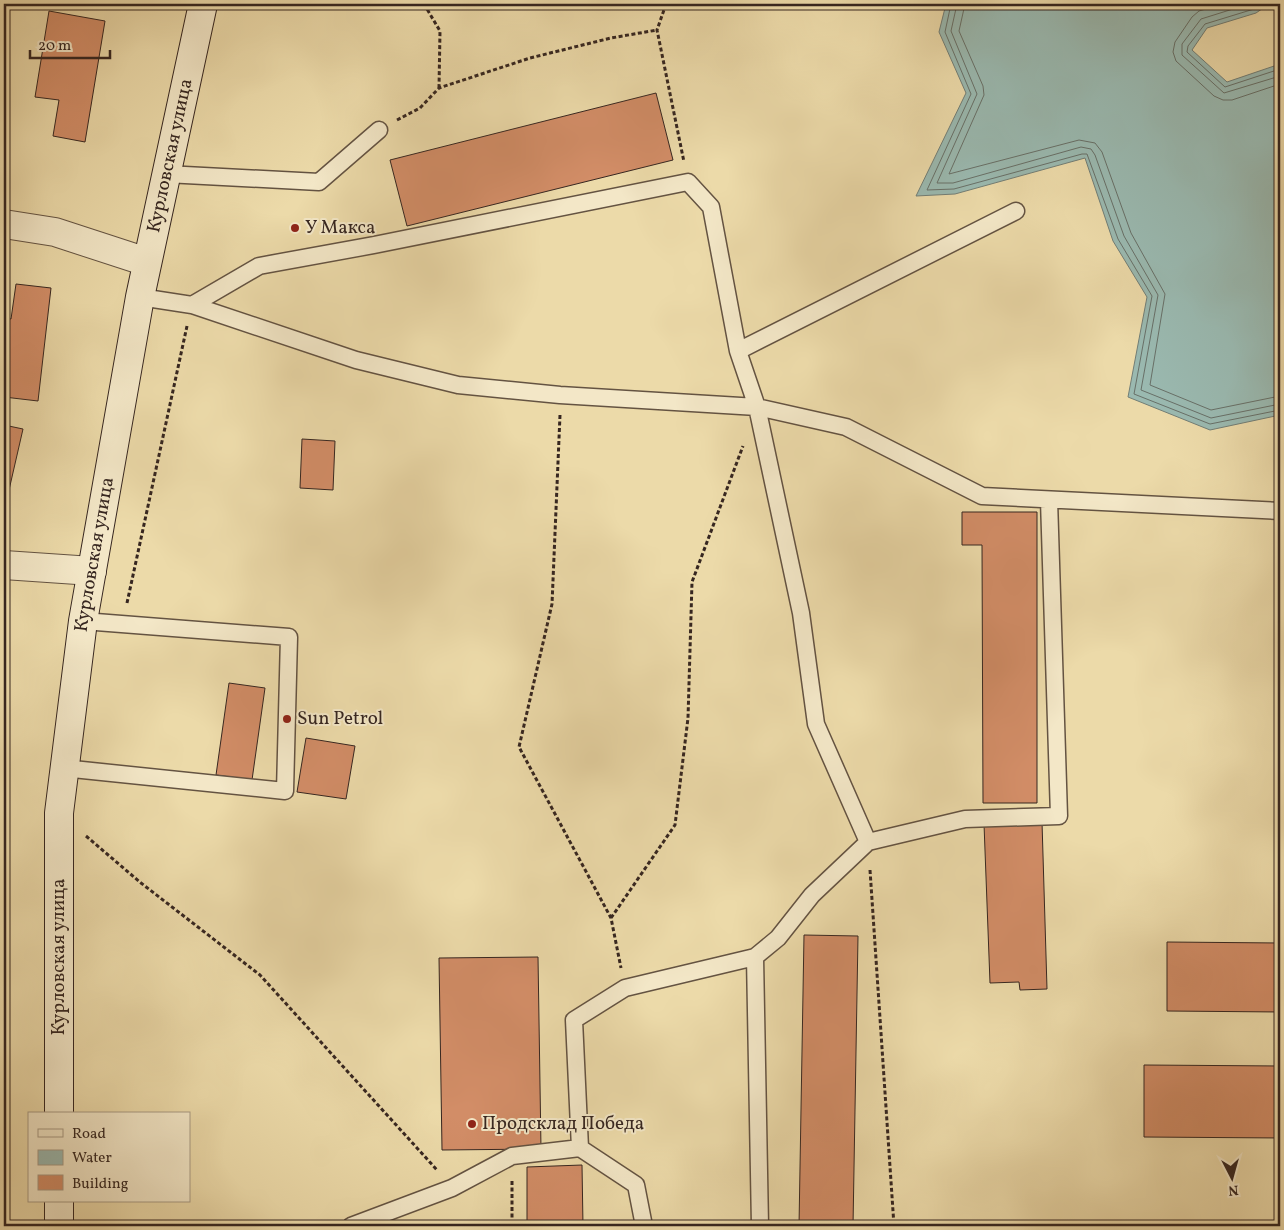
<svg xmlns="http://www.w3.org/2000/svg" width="1284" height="1230" font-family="Vollkorn,serif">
	<rect width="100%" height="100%" fill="#ecdaa9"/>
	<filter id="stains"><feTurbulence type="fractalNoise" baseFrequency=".004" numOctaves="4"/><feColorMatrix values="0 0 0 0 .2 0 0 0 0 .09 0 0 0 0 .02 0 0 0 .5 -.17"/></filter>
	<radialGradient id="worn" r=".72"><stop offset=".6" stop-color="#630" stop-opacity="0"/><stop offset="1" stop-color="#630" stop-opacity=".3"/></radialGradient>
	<path fill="#9ab9b0" stroke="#727e76" d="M946 4H1269L1256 13 1207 28 1192 50 1227 82 1280 64V415L1210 430 1128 397 1147 297 1113 241 1085 158 955 194 916 196 966 93 939 32Z"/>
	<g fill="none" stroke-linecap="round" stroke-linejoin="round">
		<path stroke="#687068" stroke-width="1" d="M951 4 945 32 971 94 927 190 954 189 1082 154H1087L1118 239 1152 296 1134 394 1210 424 1280 410
			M957 4 951 31 977 94 937 183H953L1081 147 1091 149 1095 155 1124 236 1158 295 1141 390 1211 418 1280 404
			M965 4 959 31 983 86 984 95 949 174 1079 140 1095 143 1102 152 1131 233 1165 294 1150 385 1211 410 1280 396
			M1223 4 1199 11 1192 17 1175 42 1173 52 1176 61 1214 96 1223 100H1232L1280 84
			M1249 4 1201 19 1182 44V55L1224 93 1280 76
			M1260 4 1254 9 1205 24 1188 46 1187 52 1225 87 1280 69"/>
	</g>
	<path fill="#d28d67" stroke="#362620" d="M49 11 105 21 85 142 53 136 59 100 35 97Z
		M656 93 673 160 407 226 390 160Z
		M16 284 51 288 38 401 4 397 7 357H4V318L11 319Z
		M4 425 23 429 9 490 4 489Z
		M302 439 335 441 333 490 300 488Z
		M962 512H1037V803H983L982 545H962Z
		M229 683 265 688 252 780 216 775Z
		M306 738 355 746 346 799 297 792Z
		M1042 822 1047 989 1020 990 1019 982 990 983 984 824Z
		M804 935 858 936 853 1226H799Z
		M1167 942 1280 943V1012L1167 1011Z
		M538 957 541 1149 442 1150 439 958Z
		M1144 1065 1280 1066V1138L1144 1137Z
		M582 1165 583 1226H527V1167Z"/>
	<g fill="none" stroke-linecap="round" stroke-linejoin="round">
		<g stroke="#645342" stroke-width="19">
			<path id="lane" d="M166 174 319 182 379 130
				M140 297 192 305
				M738 351 711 207 688 182 374 245 259 266 192 305 356 360 458 385 560 395 757 407 846 427 982 496 1280 511
				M63 768 285 791 289 637 83 621
				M868 842 816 724 801 613 757 407 738 351 1016 211
				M755 957 760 1226
				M580 1148 636 1185 644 1226
				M351 1226 452 1188 512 1156 580 1148 574 1020 625 988 755 957 778 938 812 895 868 842 965 819 1059 816 1049 500"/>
		</g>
		<g stroke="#645342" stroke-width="30">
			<path id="street" d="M4 224 55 232 147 262
				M4 565 92 571"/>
		</g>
		<g stroke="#362620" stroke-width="30">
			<g id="secondary">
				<path id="s1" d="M59 1114V813L83 621 140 297 203 4"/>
				<path d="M59 1226V1201"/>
			</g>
		</g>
		<path stroke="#362620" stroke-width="3" stroke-dasharray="4 2.5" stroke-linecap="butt" d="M424 4 440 31 439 88
			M666 4 657 30 684 162
			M397 120 420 108 439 88 530 58 611 38 657 30
			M560 415 552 604 519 747 611 918 621 968
			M127 603 187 326
			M86 836 141 883 260 975 437 1170
			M870 870 894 1226
			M611 918 675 825 688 718 692 582 743 446
			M512 1181V1226"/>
		<use href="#lane" stroke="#f3e7c7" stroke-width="16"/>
		<use href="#street" stroke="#f3e7c7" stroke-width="28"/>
		<use href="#secondary" stroke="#f3e7c7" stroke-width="28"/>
	</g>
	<g fill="#8f2418" stroke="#f3e7c7" stroke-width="2">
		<circle cx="295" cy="228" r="5"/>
		<circle cx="287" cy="719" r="5"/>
		<circle cx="472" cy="1124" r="5"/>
	</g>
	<g text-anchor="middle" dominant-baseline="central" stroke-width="4" stroke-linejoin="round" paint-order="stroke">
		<g font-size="19" fill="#362620" stroke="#f3e7c7">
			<text stroke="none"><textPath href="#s1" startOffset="968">Курловская улица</textPath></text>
			<text stroke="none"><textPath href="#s1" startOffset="562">Курловская улица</textPath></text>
			<text transform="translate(59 957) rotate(-90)">Курловская улица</text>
		</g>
		<g font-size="19" fill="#362620" stroke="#f3e7c7" text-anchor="start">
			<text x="305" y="228">У Макса</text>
			<text x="297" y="719">Sun Petrol</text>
			<text x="482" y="1124">Продсклад Победа</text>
		</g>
	</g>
	<rect width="1284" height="1230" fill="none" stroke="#ecdaa9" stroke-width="20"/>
	<rect x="5" y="5" width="1274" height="1220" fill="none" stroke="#362620" stroke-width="2.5"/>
	<rect x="10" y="10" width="1264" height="1210" fill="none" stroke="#362620"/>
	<rect x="28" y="1112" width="162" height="90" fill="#f3e7c7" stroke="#a79a84"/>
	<rect x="38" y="1129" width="25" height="8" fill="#f3e7c7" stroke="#a79a84"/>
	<text x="72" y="1138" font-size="15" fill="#362620">Road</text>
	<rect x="38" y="1150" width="25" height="15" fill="#9ab9b0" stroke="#a79a84"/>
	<text x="72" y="1162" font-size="15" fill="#362620">Water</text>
	<rect x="38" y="1175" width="25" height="15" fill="#d28d67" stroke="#a79a84"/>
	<text x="72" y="1188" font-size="15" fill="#362620">Building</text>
	<g transform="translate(1232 1178) rotate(174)" stroke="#f3e7c7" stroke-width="4" paint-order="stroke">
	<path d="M0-4L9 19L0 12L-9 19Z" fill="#362620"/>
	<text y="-8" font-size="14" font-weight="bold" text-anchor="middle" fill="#362620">N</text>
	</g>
	<path d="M30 50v8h80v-8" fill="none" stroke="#362620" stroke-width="2.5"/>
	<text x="38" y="50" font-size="15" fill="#362620" stroke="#f3e7c7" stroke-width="4" paint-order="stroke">20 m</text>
	<rect width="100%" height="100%" filter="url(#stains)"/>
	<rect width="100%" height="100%" fill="url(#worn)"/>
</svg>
